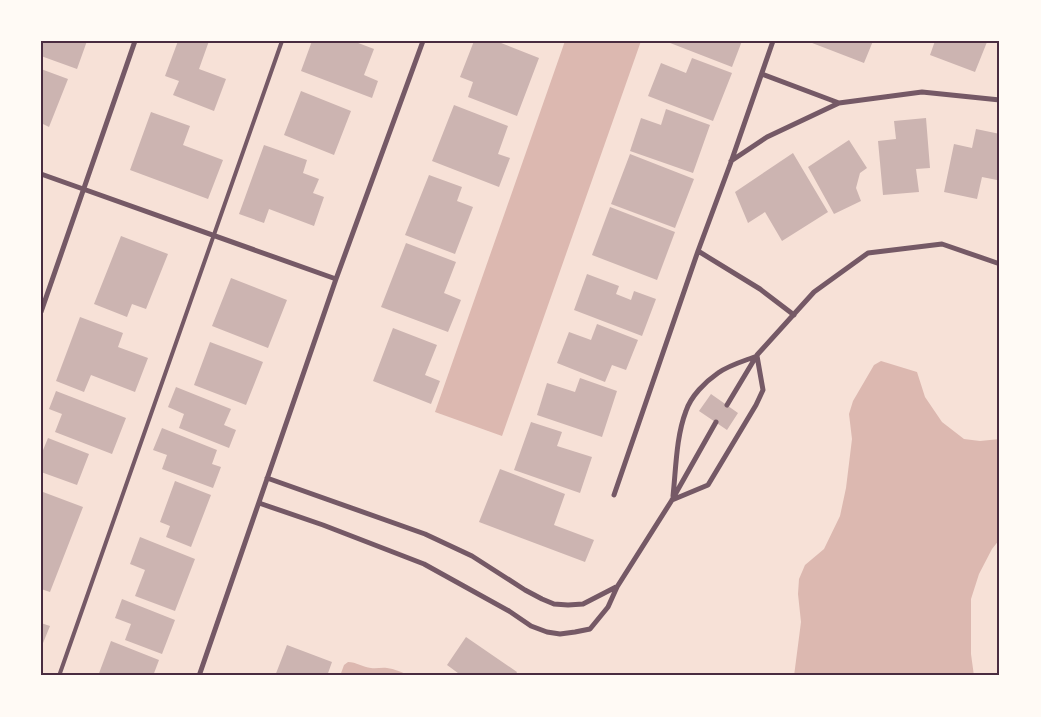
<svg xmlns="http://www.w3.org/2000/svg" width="1041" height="717" font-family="Raleway,sans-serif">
	<rect width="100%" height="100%" fill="#f7e1d7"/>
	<path fill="#dcb8b0" d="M565 41H641L502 436 435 412Z
		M881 361 917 372 925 397 942 422 964 439 980 441 1000 439V539L992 549 979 574 971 599V654L974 676H794L801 622 798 594 799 579 805 565 824 549 840 516 846 488 852 439 849 414 853 401 874 365Z
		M348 662C356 662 363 667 371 668 376 669 382 667 387 668 394 669 403 672 409 676H340L344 665Z"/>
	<path fill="#ccb4b1" d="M41 41H87L77 69 41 56Z
		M178 41H209L199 69 226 79 214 111 173 95 179 81 165 76Z
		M312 41H353L374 49 364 75 378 81 372 98 301 71Z
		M474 41H496L539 58 517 116 468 97 473 82 460 77Z
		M665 41H742L732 67Z
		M807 41H873L864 63Z
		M935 41H985L987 42 975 72 930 55Z
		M692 58 732 73 713 121 648 96 661 63 686 73Z
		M41 69 68 79 49 127 41 123Z
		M301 91 351 111 334 155 284 135Z
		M454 105 508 126 498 154 510 158 499 187 432 161Z
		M666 109 710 125 693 173 630 151 641 118 661 125Z
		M151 112 190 126 183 145 223 160 208 199 130 170Z
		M926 118 930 168 916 169 919 192 883 195 878 141 896 139 894 121Z
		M976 129 1000 134V167L997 180 982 177 977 199 944 192 954 144 972 148Z
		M849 140 867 168 860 173 856 188 861 201 834 214 808 167Z
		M264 145 307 160 303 173 319 179 313 193 324 197 314 226 269 209 264 223 239 214Z
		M793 153 828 212 782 241 765 212 748 223 735 192Z
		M630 154 694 179 675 228 611 204Z
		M429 175 462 187 457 201 473 207 455 254 405 235Z
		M610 207 675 232 657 280 592 255Z
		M121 236 168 254 146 309 132 304 127 317 94 304Z
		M406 243 456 262 444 293 461 300 448 332 381 307Z
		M587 274 619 286 616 294 631 300 634 291 656 299 642 336 574 310Z
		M231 278 287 300 268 348 212 326Z
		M80 317 123 333 118 347 148 358 135 392 91 375 84 392 56 381Z
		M597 324 638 340 626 370 612 365 605 382 557 363 569 332 591 340Z
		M393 328 437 345 425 375 440 381 431 404 373 381Z
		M210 342 263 362 246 405 194 385Z
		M580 378 617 391 602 437 537 415 547 383 575 392Z
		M176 387 231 409 224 425 236 430 229 448 179 428 184 414 168 407Z
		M56 391 126 418 112 454 55 432 62 414 49 409Z
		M711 394 738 413 727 430 699 411Z
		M531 422 562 432 557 446 592 457 580 493 514 470Z
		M162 428 217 450 212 464 221 467 213 488 162 469 167 455 153 450Z
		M48 438 89 454 77 485 41 472V455Z
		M500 469 565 494 554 525 594 540 585 562 479 522Z
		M175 481 211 495 191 547 166 537 170 526 160 522Z
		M43 492 83 507 50 592 41 589V495Z
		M140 537 195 559 175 611 135 596 145 570 130 564Z
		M122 599 175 620 162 654 125 640 131 624 115 618Z
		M41 623 50 626 41 648Z
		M466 637 517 672 515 676H462L447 665Z
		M111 641 159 660 153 676H98Z
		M287 645 332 662 327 676H275Z"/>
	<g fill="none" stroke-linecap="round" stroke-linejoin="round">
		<path stroke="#755966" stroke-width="4" d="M59 676 282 41"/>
		<path stroke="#755966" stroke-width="5" d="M762 74 839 103
			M731 161 767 137 839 103 922 92 1000 100
			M41 174 336 279
			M698 251 760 289 794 315
			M41 312 135 41
			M727 405 757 355 814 292 868 253 942 244 1000 264
			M267 478 425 534 472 556 525 590 542 599 554 604 568 605 583 604 616 587
			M614 495 698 251 731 162 773 41
			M673 496C676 469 676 437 686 411 691 396 705 382 718 373 729 365 744 361 757 356
			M672 500 708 485 756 405 763 390 757 356
			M259 503 323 525 424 564 509 611 531 626 547 632 560 634 575 632 590 629 608 607 617 587 672 500 716 422
			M199 676 336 279 423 41"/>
	</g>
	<rect width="1041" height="717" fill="none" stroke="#fffaf5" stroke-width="85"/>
	<rect x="42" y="42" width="956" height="632" fill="none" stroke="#4a2c40" stroke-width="2"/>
</svg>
